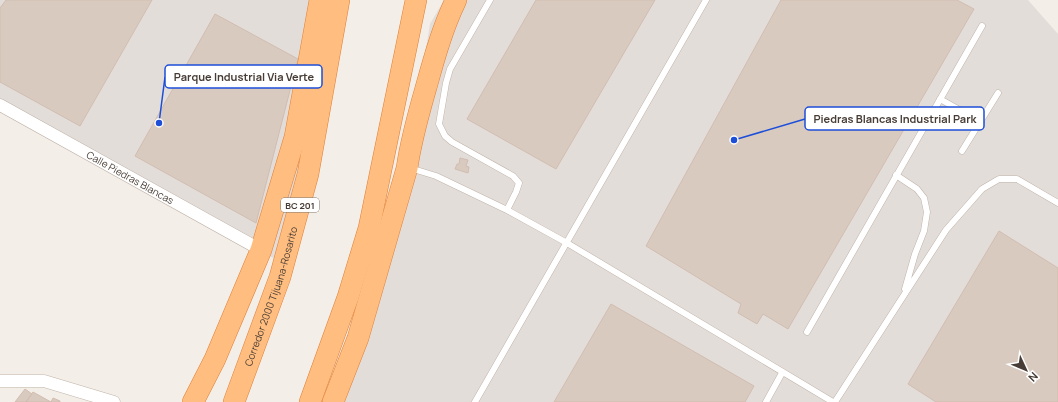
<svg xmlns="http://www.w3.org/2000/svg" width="1058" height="402" font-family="Manrope,sans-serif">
	<rect width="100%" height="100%" fill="#f4eee8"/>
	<path fill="#e3ddd9" d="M0 0H319L297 153 300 160 275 259 0 112Z
		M444 0H1028L1058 34V402H332L394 245 430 24Z"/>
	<path fill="#d9cac0" stroke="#d1bdb0" d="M6 0H152L80 126 0 82V8Z
		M536 0H655L556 169 467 119Z
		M781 0H957L974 9 788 329 763 314 757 324 738 313 741 304 646 246Z
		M215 14 298 59 256 223 135 156Z
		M460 158 468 160 466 166 469 167 468 173 455 169 457 164H459Z
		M999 231 1058 268V402H936L908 384Z
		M611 304 754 386 745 402H554Z
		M25 389 32 394 26 402H15Z
		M33 392 51 402 53 398 60 401V402H26Z"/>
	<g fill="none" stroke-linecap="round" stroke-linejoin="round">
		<g stroke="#c0b4aa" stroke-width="7">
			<path id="service" d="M490 0 450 69 446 83 439 124 445 136 452 142 513 176 519 183 516 192 507 210
				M940 99 981 122
				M962 151 998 93
				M410 168 436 176 507 210 567 243 833 402
				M896 175 917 189 924 198 927 212 924 231 915 254 905 289
				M807 332 982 26
				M475 402 706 0
				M766 402 782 373
				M835 402 946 230 982 189 999 179H1017L1058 203"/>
		</g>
		<g stroke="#c0b4aa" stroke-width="13">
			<g id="minor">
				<path id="s1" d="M0 105 261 250"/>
				<path d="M0 381H44L114 402"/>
			</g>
		</g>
		<g stroke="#e17f35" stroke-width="22">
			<g id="trunk">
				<path d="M193 402 215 359 261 250 295 137 320 0"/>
				<path id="s2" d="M234 402 280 277 308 174 339 0"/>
				<path d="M310 402 348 297 369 228 416 0"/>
				<path d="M333 402 358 338 407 168C411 139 419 112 427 84 435 55 443 27 456 0"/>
			</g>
		</g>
		<use href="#service" stroke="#fff" stroke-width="6"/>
		<use href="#minor" stroke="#fff" stroke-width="12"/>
		<use href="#trunk" stroke="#ffbd7f" stroke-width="21"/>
	</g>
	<g text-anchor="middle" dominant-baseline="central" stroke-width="4" stroke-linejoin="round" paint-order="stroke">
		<rect fill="#fff" stroke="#7f7772" stroke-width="1" x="281" y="198" width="38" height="14" rx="3"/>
		<g font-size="9" font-weight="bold" fill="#483d36">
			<text x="300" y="205">BC 201</text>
		</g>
		<g font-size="10" fill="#483d36" stroke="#fff">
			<text stroke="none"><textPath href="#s1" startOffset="149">Calle Piedras Blancas</textPath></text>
			<text stroke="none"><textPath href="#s2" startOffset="112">Corredor 2000 Tijuana-Rosarito</textPath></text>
		</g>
	</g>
	<path fill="none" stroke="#1d4ed8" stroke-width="1.5" d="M159 123L165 77M734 140L805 119"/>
	<g fill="#1d4ed8" stroke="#fff" stroke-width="1.5">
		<circle cx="159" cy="123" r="4"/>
		<circle cx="734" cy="140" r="4"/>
	</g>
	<g fill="#fff" stroke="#1d4ed8" stroke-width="1.5">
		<rect x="165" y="65" width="157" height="23" rx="4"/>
		<rect x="805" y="107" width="179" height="23" rx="4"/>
	</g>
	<g font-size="11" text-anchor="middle" font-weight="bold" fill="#483d36">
		<text x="244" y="81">Parque Industrial Via Verte</text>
		<text x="895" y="123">Piedras Blancas Industrial Park</text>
	</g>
	<g transform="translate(1026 370) rotate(134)" stroke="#ffffff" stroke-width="3" paint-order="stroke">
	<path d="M0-3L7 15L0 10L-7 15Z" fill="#483d36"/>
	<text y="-6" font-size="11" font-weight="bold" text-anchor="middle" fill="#483d36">N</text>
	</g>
</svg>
